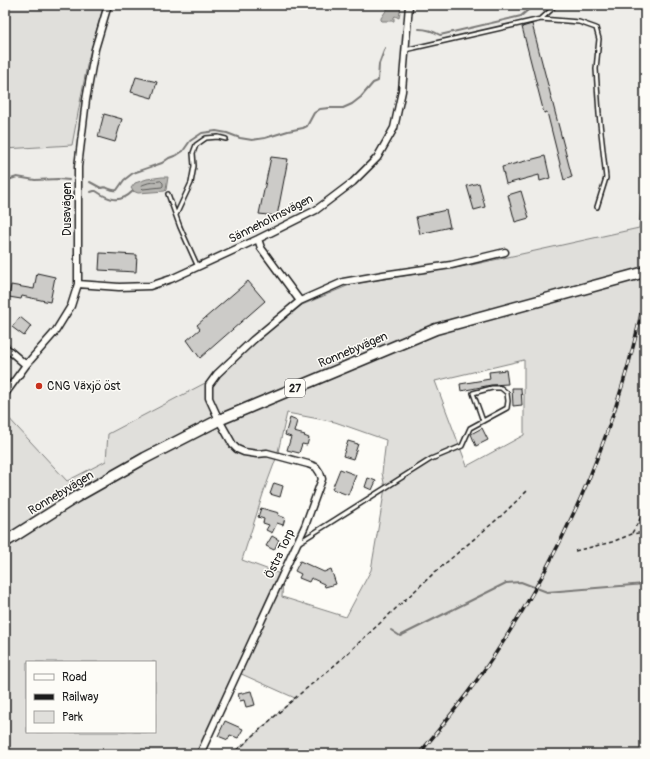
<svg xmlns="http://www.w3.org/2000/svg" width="650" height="759" font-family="Pangolin,sans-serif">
	<rect width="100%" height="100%" fill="#fdfcf7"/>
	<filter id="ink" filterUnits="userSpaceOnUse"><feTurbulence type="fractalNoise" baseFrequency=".025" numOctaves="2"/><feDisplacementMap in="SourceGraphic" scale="8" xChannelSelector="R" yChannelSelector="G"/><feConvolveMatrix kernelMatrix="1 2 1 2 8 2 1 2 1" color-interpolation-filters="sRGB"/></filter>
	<g filter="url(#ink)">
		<path fill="#eeede9" d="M104 5H645V162L639 228 467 266 352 284 302 305 261 338 207 382 108 434 106 461 66 481 5 414V149L72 145 88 60Z"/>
		<path fill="#e0dfdb" stroke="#7e7e7c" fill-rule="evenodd" d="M5 5H104L88 60 72 145 5 149Z
			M645 162V754H231L243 745 295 698 237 672 200 754H5V414L67 481 106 461 108 434 207 382 261 338 302 305 352 284 467 266 639 228ZM524 360V435L467 466 435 381ZM287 413 335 422 386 440 382 473 385 488 371 570 346 617 282 597 283 575 242 560 264 491 277 456ZM27 662H155V732H27Z"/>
		<path fill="#b7b6b2" stroke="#797876" d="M390 5H401L399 18 395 16 394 17V21H382L381 20V18Z
			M162 177H168L166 190 165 191 138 193 133 191 131 188 135 183 147 179Z"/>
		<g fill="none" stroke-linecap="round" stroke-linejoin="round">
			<path stroke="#5a5a58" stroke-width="1" d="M161 181 163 183V186L162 187 143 189 141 187 142 185 148 183Z"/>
			<path stroke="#797876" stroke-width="2" d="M419 29C427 29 433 31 440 35L521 16 534 5
				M5 181 17 177 35 180 58 179 69 180
				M90 182 101 188C107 185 110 192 117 190L124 180 133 173 162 163 169 158 177 155 183 151 190 141 202 133 216 131 227 133 240 138 252 140 265 138 288 131 303 128 307 126 314 113 320 109 329 108H343L352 104 361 97 373 83 378 81 379 64 385 48
				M91 192 94 191H96C109 200 120 204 133 191
				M391 630 400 636 506 583 521 582 547 592 645 584"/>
		</g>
		<path fill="#cccbc8" stroke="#1c1c1c" d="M532 24 572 177 564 180 547 112 544 113 522 27Z
			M136 77 157 82 152 98 131 92Z
			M104 114 122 119 115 142 98 137Z
			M545 156 550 178 540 181 539 175 506 184 502 167Z
			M271 157 288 159 277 216 259 214Z
			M479 183 485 207 474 210 467 186Z
			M521 191 529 218 515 222 508 195Z
			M446 210 450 227 420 234 416 217Z
			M100 253 137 255 136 272 99 270Z
			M37 273 55 277 50 302 22 296 21 299 9 297 11 285 34 289Z
			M248 281 265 301 200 358 187 340 200 329 197 325Z
			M20 317 31 326 24 336 12 327Z
			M506 370 508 384 491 385 461 391 460 384 490 379 489 372Z
			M512 388H521L522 405 513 406Z
			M290 418 297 421 294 432 305 435 304 436 309 438 307 445 302 444 299 453 287 450 291 437 285 435Z
			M482 428 488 440 476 446 471 434Z
			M348 441 358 444 353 459 343 456Z
			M340 469 356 475 348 495 332 489Z
			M368 478 376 481 372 490 365 487Z
			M274 483 283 486 280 497 270 494Z
			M261 508 279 513 278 515 285 518 283 525 277 523 272 533 266 530 269 525 263 523 264 519 258 517Z
			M272 536 279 540 274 550 266 546Z
			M300 561 324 572 331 569 336 584 325 587 324 584 311 578 309 582 299 578 301 574 295 571Z
			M251 691 255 705 246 707 244 700 240 701 238 694Z
			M225 721 243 729 238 738 230 735 228 740 218 736Z"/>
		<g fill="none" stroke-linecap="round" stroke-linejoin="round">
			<g stroke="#1c1c1c" stroke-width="6">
				<path id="service" d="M541 19 551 10 555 5
					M405 50 541 19 579 22 596 28 599 39 596 69 599 114 606 178 597 207
					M168 194 180 227 198 267
					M176 215 191 183 194 166 193 153 196 145 206 138 218 137 226 139
					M298 543 431 459 462 446 470 428 507 408 508 401 507 393 501 388H492L473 393 483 421"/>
			</g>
			<g stroke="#1c1c1c" stroke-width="9">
				<path id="minor" d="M258 239 261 248 300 301
					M78 284 119 287 150 286 171 279 258 239 316 210 353 182 377 158 394 128 402 91 409 5
					M5 347 26 365
					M5 394 26 365 55 332 71 306 78 284V167L86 100 95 49 108 5
					M200 754 305 526 322 479 320 473 316 467 308 464 267 453 257 454 244 452 237 449 233 445 219 420 209 398V385L217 374 253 340 300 301 343 282 383 275 451 265 505 252"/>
			</g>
			<g stroke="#1c1c1c" stroke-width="13">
				<path id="primary" d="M5 542 76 497 145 458 219 420 269 399 436 329 645 272"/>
			</g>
			<path stroke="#1c1c1c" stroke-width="1.5" stroke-dasharray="4 3" stroke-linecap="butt" d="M632 533 645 510
				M575 551 612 542 632 534 645 532
				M231 754 243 745 295 698 336 664 434 573 501 516 527 491"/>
			<use href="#service" stroke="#fdfcf7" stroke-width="3"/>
			<use href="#minor" stroke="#fdfcf7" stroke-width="6"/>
			<use href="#primary" stroke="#fdfcf7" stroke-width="10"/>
			<g stroke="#1c1c1c" stroke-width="3.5">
				<path id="rail" d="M419 754C448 719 477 683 501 645 570 539 621 418 645 294"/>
			</g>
			<use href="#rail" stroke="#fdfcf7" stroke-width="2" stroke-dasharray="6" stroke-linecap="butt"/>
		</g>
	</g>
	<circle fill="#c8321e" stroke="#fdfcf7" stroke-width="1.5" cx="39" cy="386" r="4"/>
	<g text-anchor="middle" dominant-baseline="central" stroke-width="3" stroke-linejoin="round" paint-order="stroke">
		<rect fill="#fdfcf7" stroke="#605f5e" stroke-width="1" x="285" y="379" width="20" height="18" rx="3"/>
		<g font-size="11" font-weight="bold" fill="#1c1c1c">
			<text x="295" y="388">27</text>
		</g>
		<g font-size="12" fill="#1c1c1c" stroke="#fdfcf7">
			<text transform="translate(67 209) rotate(-90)">Dusavägen</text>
			<text transform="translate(271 219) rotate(-27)">Sänneholmsvägen</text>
			<text transform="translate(353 350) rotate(-23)">Ronnebyvägen</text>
			<text transform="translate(61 493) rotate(-31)">Ronnebyvägen</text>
			<text transform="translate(280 554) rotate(-65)">Östra Torp</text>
		</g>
		<g font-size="12" fill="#1c1c1c" stroke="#fdfcf7" text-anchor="start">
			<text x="47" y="386">CNG Växjö öst</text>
		</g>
	</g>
	<rect width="650" height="759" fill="none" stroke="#fdfcf7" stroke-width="20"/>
	<rect x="10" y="10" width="630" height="739" fill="none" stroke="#1c1c1c" stroke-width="1.5" filter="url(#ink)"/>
	<rect x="26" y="661" width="130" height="72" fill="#fdfcf7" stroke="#a3a29f"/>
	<rect x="34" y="674" width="20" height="6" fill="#fdfcf7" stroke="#a3a29f"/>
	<text x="62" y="681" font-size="12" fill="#1c1c1c">Road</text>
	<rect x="34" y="694" width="20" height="6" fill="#1c1c1c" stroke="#a3a29f"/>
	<text x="62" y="701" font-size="12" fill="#1c1c1c">Railway</text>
	<rect x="34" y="711" width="20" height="12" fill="#e0dfdb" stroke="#a3a29f"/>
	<text x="62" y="721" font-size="12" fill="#1c1c1c">Park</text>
</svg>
